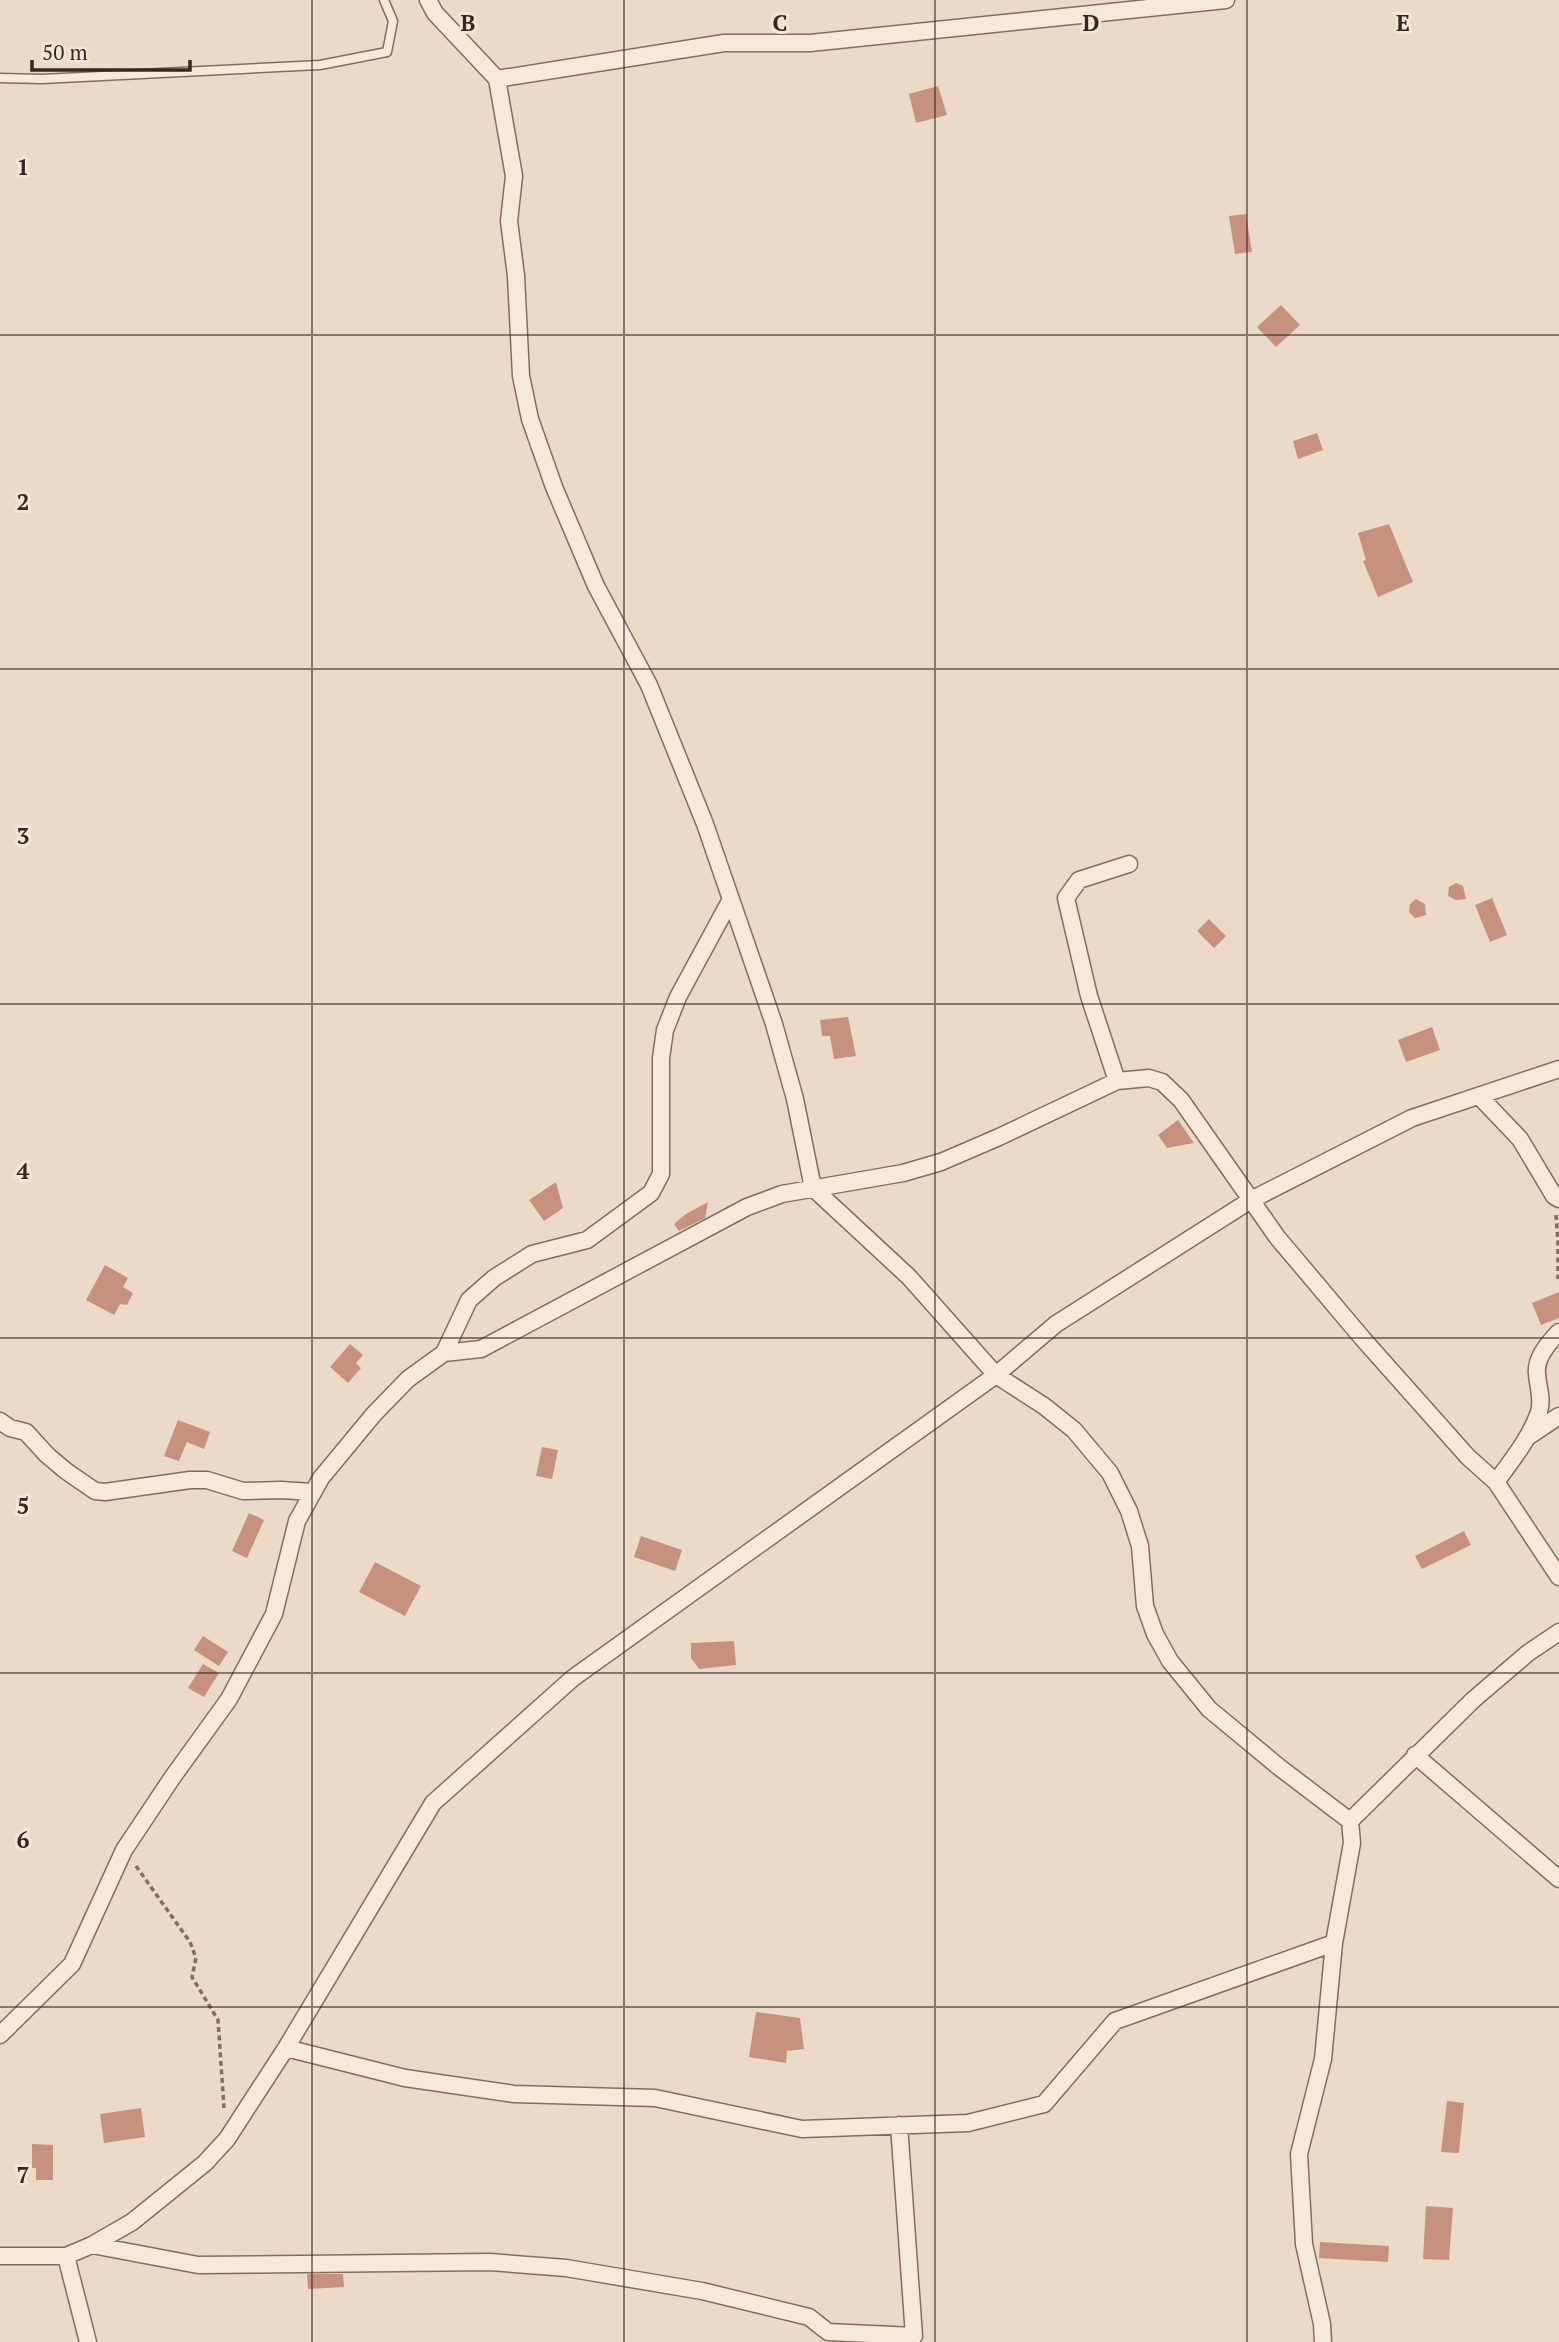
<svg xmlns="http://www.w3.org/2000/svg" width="1559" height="2342" font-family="'PT Serif',serif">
	<rect width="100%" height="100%" fill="#ebdac7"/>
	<path fill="#c79180" d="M938 86 947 115 916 123 909 94Z
		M1246 214 1252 252 1235 254 1229 216Z
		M1281 305 1300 325 1276 347 1257 327Z
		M1317 433 1323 450 1298 459 1293 441Z
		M1389 524 1413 582 1378 597 1363 561 1366 560 1358 533Z
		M1456 883 1463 886 1466 899 1456 900 1448 896 1449 887Z
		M1492 898 1507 935 1490 942 1475 905Z
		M1416 899 1425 904 1426 915 1415 918 1409 912 1410 904Z
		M1209 919 1226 936 1214 948 1197 931Z
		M848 1017 856 1056 834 1059 830 1036H822L820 1020Z
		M1432 1027 1440 1050 1406 1062 1398 1040Z
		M1178 1120 1194 1143 1167 1148 1158 1135Z
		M556 1182 563 1208 544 1221 529 1200Z
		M708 1202 705 1218 679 1231 674 1224 686 1214Z
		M105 1265 128 1278 123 1287 133 1293 127 1305 120 1304 114 1315 86 1300Z
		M1559 1292V1318L1541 1325 1532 1303Z
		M350 1344 363 1355 356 1363 361 1368 348 1383 330 1367Z
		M178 1420 210 1432 204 1449 187 1442 179 1461 164 1456Z
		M542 1447 558 1450 552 1479 536 1476Z
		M249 1513 264 1520 247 1558 232 1551Z
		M1464 1531 1471 1545 1422 1569 1415 1556Z
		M641 1536 682 1550 675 1571 634 1557Z
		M375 1562 421 1586 405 1616 359 1592Z
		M203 1636 228 1652 219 1666 194 1650Z
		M734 1641 736 1665 699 1669 691 1658V1643Z
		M203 1664 219 1673 204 1697 188 1688Z
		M756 2012 800 2018 804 2049 787 2051 786 2063 749 2057Z
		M1447 2101 1464 2103 1459 2153 1441 2152Z
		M141 2108 145 2137 104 2143 100 2114Z
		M32 2144 53 2145V2180H36V2168H32Z
		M1426 2206 1453 2208 1449 2260 1423 2259Z
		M1320 2242 1389 2246 1388 2262 1319 2258Z
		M307 2274H343L344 2287 308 2289Z"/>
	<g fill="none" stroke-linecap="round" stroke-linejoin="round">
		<g stroke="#866c5e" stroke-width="11">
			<path id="service" d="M0 78 42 79 320 65 387 52 393 21 384 0"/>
		</g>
		<g stroke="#866c5e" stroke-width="19">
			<path id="minor" d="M428 0 435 13 497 79 724 43H810L1226 0
				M497 79 514 176 509 221 516 276 521 376 530 419 554 487 596 586 649 685 705 824 774 1024 795 1099 813 1188 909 1277 996 1375 1044 1406 1074 1430 1110 1473 1129 1511 1140 1546 1145 1606 1155 1634 1170 1661 1209 1709 1279 1767 1350 1821 1352 1843 1334 1943 1323 2059 1299 2154 1304 2244 1322 2324 1323 2342
				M1117 1081 1089 996 1066 898 1079 880 1129 864
				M1479 1096 1520 1139 1554 1196 1559 1199
				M444 1353 469 1300 494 1278 532 1254 587 1240 651 1193 661 1174V1058L665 1030 678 997 730 901
				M0 1421 10 1428 26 1432 47 1455 66 1471 95 1491 105 1492 190 1480H207L243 1491 281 1490 313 1492
				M1529 1436 1559 1416
				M1496 1482C1512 1460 1530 1438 1539 1412 1543 1398 1538 1388 1537 1374 1535 1359 1549 1342 1559 1332
				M1415 1755 1559 1879
				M1350 1821 1473 1700 1528 1653 1559 1632
				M0 2035 72 1964 124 1850 172 1778 229 1699 274 1614 297 1521 321 1478 374 1414 408 1379 444 1353 481 1349 747 1207 782 1194 903 1173 941 1162 999 1137 1117 1081 1149 1078 1162 1082 1181 1100 1277 1237 1363 1339 1468 1457 1496 1482 1559 1577
				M286 2048 405 2078 514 2094 655 2098 802 2129 968 2123 1044 2104 1115 2021 1334 1943
				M899 2125 914 2336 904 2338
				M92 2245 198 2265 490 2262 566 2268 702 2291 809 2317 828 2332 914 2336
				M0 2256H66L92 2245 132 2222 205 2163 227 2139 286 2048 433 1803 573 1678 996 1375 1056 1324 1251 1200 1412 1118 1559 1069
				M66 2256 88 2342"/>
		</g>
		<path stroke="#866c5e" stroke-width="3.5" stroke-dasharray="5 3.5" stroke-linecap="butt" d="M1556 1215 1558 1243V1279
			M136 1866 190 1942 196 1958 192 1977 218 2020 224 2108"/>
		<use href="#service" stroke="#f7e9da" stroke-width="8"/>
		<use href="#minor" stroke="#f7e9da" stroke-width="16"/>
	</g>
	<path fill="none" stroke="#372720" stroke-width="2" stroke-opacity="0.55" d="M312 0V2342M624 0V2342M935 0V2342M1247 0V2342M0 335H1559M0 669H1559M0 1004H1559M0 1338H1559M0 1673H1559M0 2007H1559"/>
	<g font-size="23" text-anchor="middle" font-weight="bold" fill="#372720" stroke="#f3e6d6" stroke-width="6" stroke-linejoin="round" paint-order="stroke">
		<text x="468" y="31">B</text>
		<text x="780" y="31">C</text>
		<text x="1091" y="31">D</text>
		<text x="1403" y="31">E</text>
		<text x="23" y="175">1</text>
		<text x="23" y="510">2</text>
		<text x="23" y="844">3</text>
		<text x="23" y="1179">4</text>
		<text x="23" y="1514">5</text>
		<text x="23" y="1848">6</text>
		<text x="23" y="2183">7</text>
	</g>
	<path d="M32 60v10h158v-10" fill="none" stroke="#372720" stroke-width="3.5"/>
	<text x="42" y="60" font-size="21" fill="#372720" stroke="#f3e6d6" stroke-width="5" paint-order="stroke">50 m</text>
</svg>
